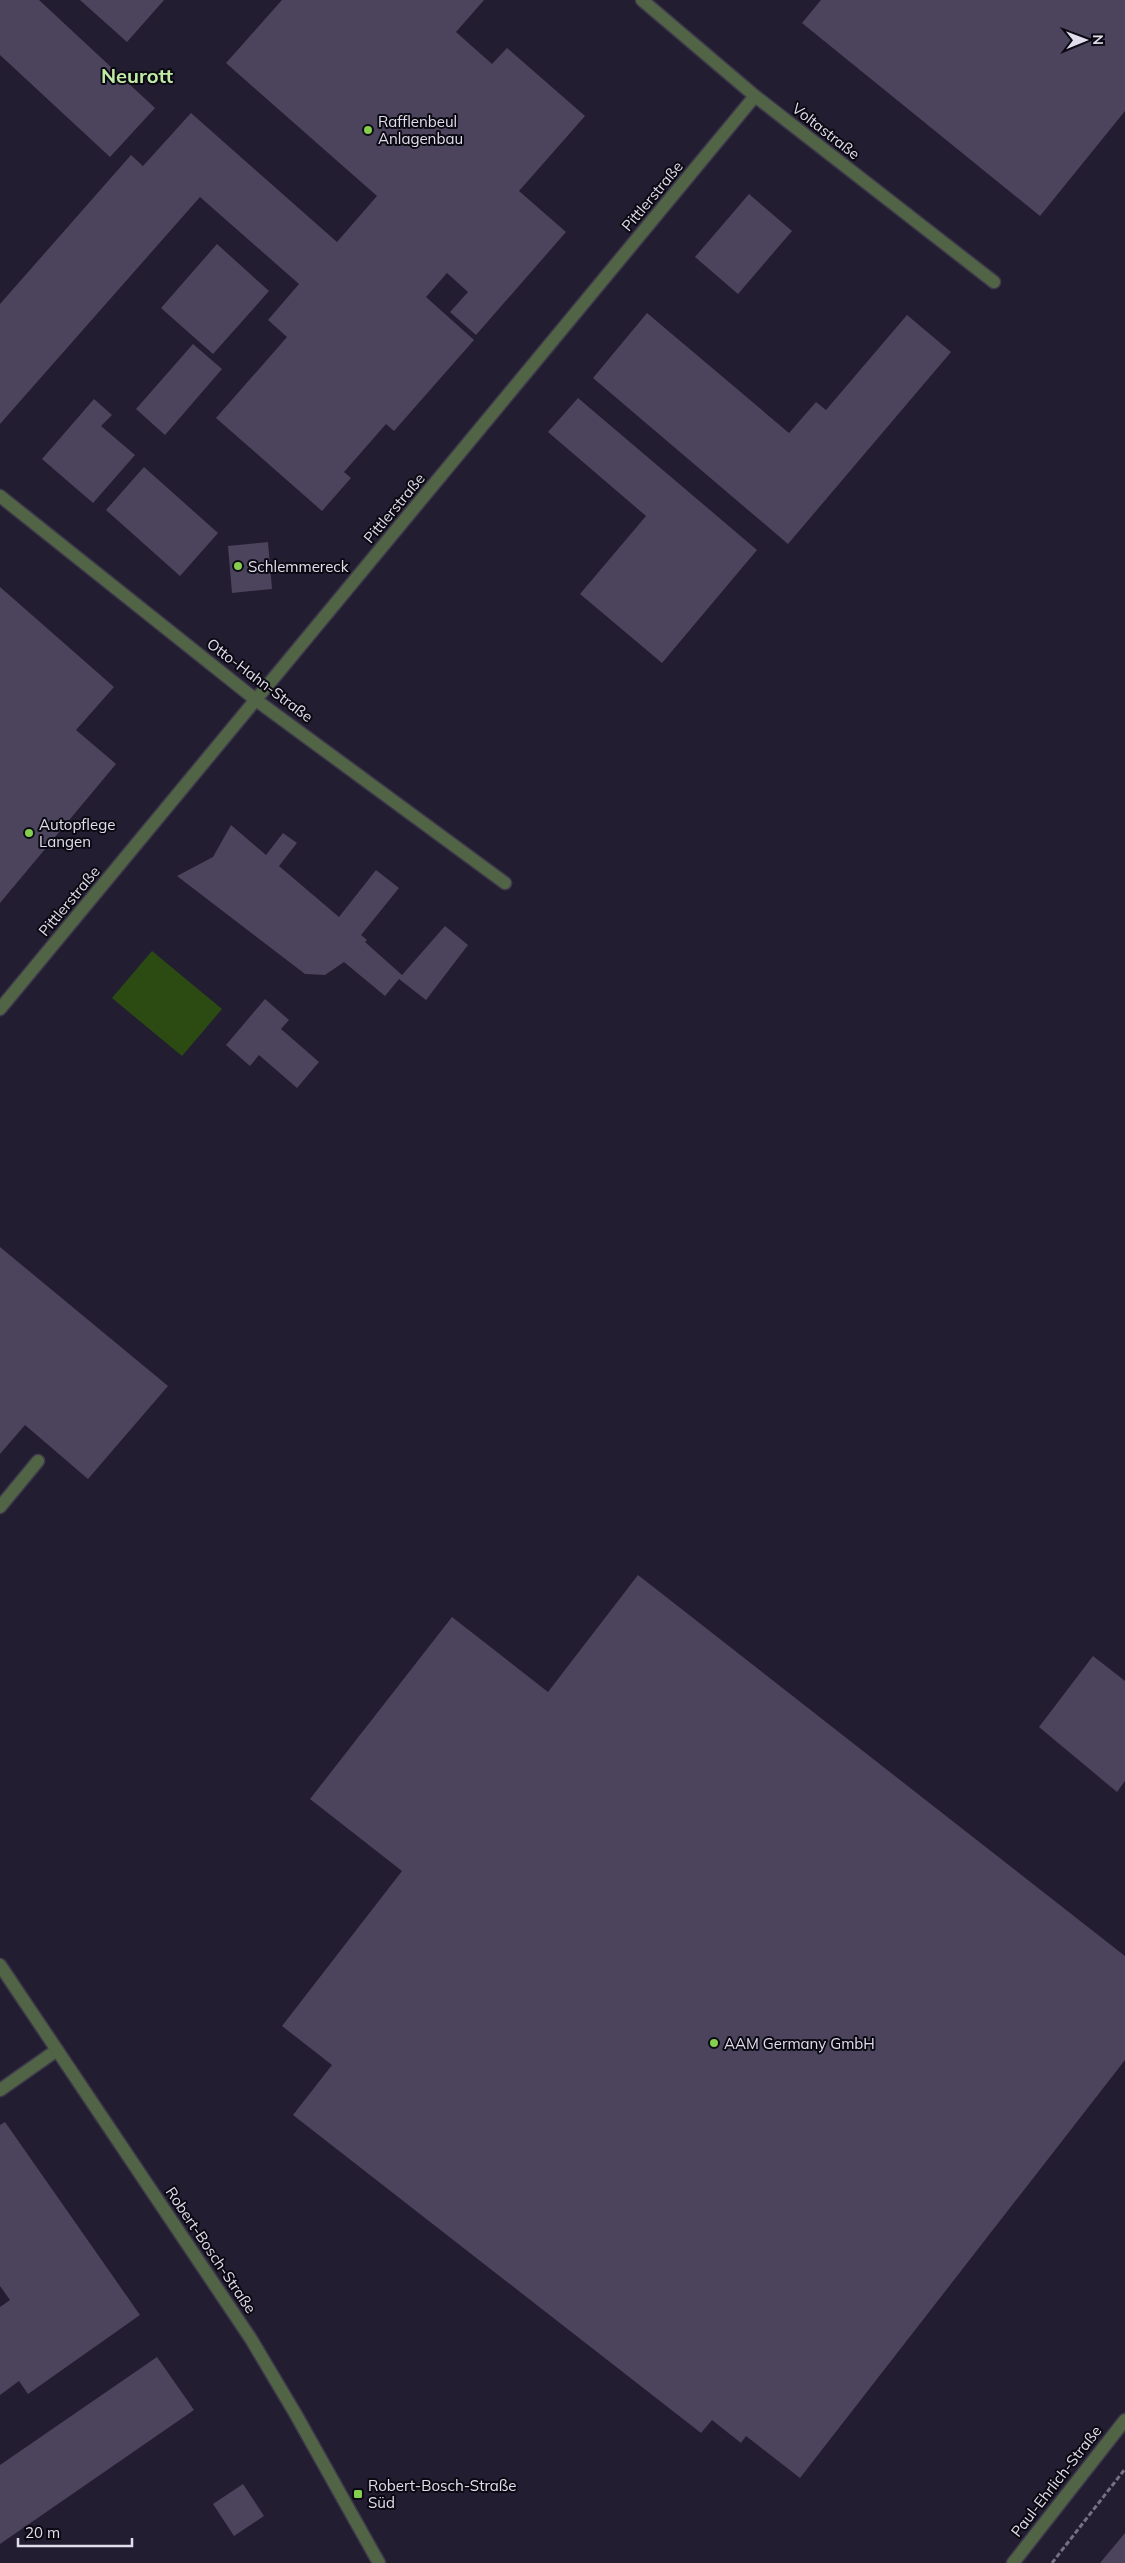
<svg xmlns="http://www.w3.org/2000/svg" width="1125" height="2563" font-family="Mulish,sans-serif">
	<rect width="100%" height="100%" fill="#231d32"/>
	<path fill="#2b4b13" d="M152 951 222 1009 182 1056 112 998Z"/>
	<path fill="#4b445c" d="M0 0H39L155 108 110 157 0 55Z
		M80 0H164L127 42Z
		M282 0H484L456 32 492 64 507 48 585 116 519 191 566 232 476 335 450 312 468 292 447 273 426 297 474 340 394 431 386 424 344 472 351 478 322 511 216 418 287 337 268 320 299 284 200 197 0 424V304L131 155 143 166 191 113 337 242 377 196 226 63Z
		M821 0H1125V111L1040 216 802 23Z
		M749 194 792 231 738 294 695 257Z
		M217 244 269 291 213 354 161 308Z
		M647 313 789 433 816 402 826 410 907 315 951 352 788 544 593 378Z
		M193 344 222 369 165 435 136 409Z
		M578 398 757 550 662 663 580 594 646 516 548 432Z
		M94 399 112 415 101 426 135 455 93 503 42 459Z
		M144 467 218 533 180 576 106 510Z
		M268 542 272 589 232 593 228 546Z
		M0 587 114 687 76 730 116 764 0 903Z
		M231 825 266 855 283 833 297 843 279 866 339 917 376 870 399 888 361 935 367 940 365 942 402 975 445 926 468 945 426 1000 399 979 385 996 344 962 325 975 305 974 177 876 213 857Z
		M265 999 289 1020 281 1029 319 1062 297 1088 259 1055 250 1066 226 1045Z
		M0 1247 168 1386 88 1479 25 1425 0 1454Z
		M638 1575 1125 1956V2060L800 2478 746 2436 741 2443 712 2420 701 2433 293 2115 332 2065 282 2026 402 1871 310 1799 452 1617 548 1692Z
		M1093 1656 1125 1681V1781L1117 1792 1039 1727Z
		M5 2122 140 2315 28 2394 19 2381 0 2395V2307L10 2300 0 2286V2125Z
		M157 2357 194 2410 0 2544V2465Z
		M243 2484 264 2516 234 2536 213 2504Z
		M1125 2533V2563H1100Z"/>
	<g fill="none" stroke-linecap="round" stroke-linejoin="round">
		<g stroke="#3e384c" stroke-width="15">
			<path id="service" d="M0 1507 38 1461
				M0 2090 57 2050"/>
		</g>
		<g stroke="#3e384c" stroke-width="15">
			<path id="minor" d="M642 0 755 96 994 282
				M0 496 256 700 505 883
				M0 1009 755 96
				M0 1965 251 2339 295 2413 379 2563
				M1013 2563 1125 2420"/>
		</g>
		<path stroke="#757082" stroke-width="3" stroke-dasharray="5 2.5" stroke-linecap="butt" d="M1052 2563 1125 2469"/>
		<use href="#service" stroke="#516445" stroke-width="12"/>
		<use href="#minor" stroke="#516445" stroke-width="12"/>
	</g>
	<g fill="#84cf4d" stroke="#0b0912" stroke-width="2">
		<circle cx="368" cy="130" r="5"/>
		<circle cx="238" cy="566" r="5"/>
		<circle cx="29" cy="833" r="5"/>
		<circle cx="714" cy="2043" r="5"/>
		<rect x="353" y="2489" width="10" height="10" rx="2.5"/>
	</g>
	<g text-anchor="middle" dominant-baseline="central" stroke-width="4" stroke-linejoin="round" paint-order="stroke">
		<g font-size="15" fill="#e1ddec" stroke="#0b0912" text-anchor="start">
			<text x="378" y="121">Rafflenbeul<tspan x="378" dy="17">Anlagenbau</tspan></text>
			<text x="248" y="566">Schlemmereck</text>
			<text x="39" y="824">Autopflege<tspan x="39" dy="17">Langen</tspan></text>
			<text x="724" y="2043">AAM Germany GmbH</text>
			<text x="368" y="2485">Robert-Bosch-Straße<tspan x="368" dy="17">Süd</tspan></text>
		</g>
		<g font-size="15" fill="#e1ddec" stroke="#0b0912">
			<text transform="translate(826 131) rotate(38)">Voltastraße</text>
			<text transform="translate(652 196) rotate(-50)">Pittlerstraße</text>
			<text transform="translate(394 508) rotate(-50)">Pittlerstraße</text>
			<text transform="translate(260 680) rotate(37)">Otto-Hahn-Straße</text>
			<text transform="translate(69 901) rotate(-50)">Pittlerstraße</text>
			<text transform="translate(211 2250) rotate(56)">Robert-Bosch-Straße</text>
			<text transform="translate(1056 2481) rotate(-52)">Paul-Ehrlich-Straße</text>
		</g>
		<g font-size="20" font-weight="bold" fill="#c0eba7" stroke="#0b0912">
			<text x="137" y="75">Neurott</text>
		</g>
	</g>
	<g transform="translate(1085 40) rotate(89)" stroke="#0b0912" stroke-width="4" paint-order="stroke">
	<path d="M0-4L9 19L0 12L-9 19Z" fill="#e1ddec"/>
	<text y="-8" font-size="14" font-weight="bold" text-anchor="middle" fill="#e1ddec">N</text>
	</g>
	<path d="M18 2538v8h114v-8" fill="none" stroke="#e1ddec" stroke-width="2.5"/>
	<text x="25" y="2538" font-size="15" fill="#e1ddec" stroke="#0b0912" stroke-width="4" paint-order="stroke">20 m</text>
</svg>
